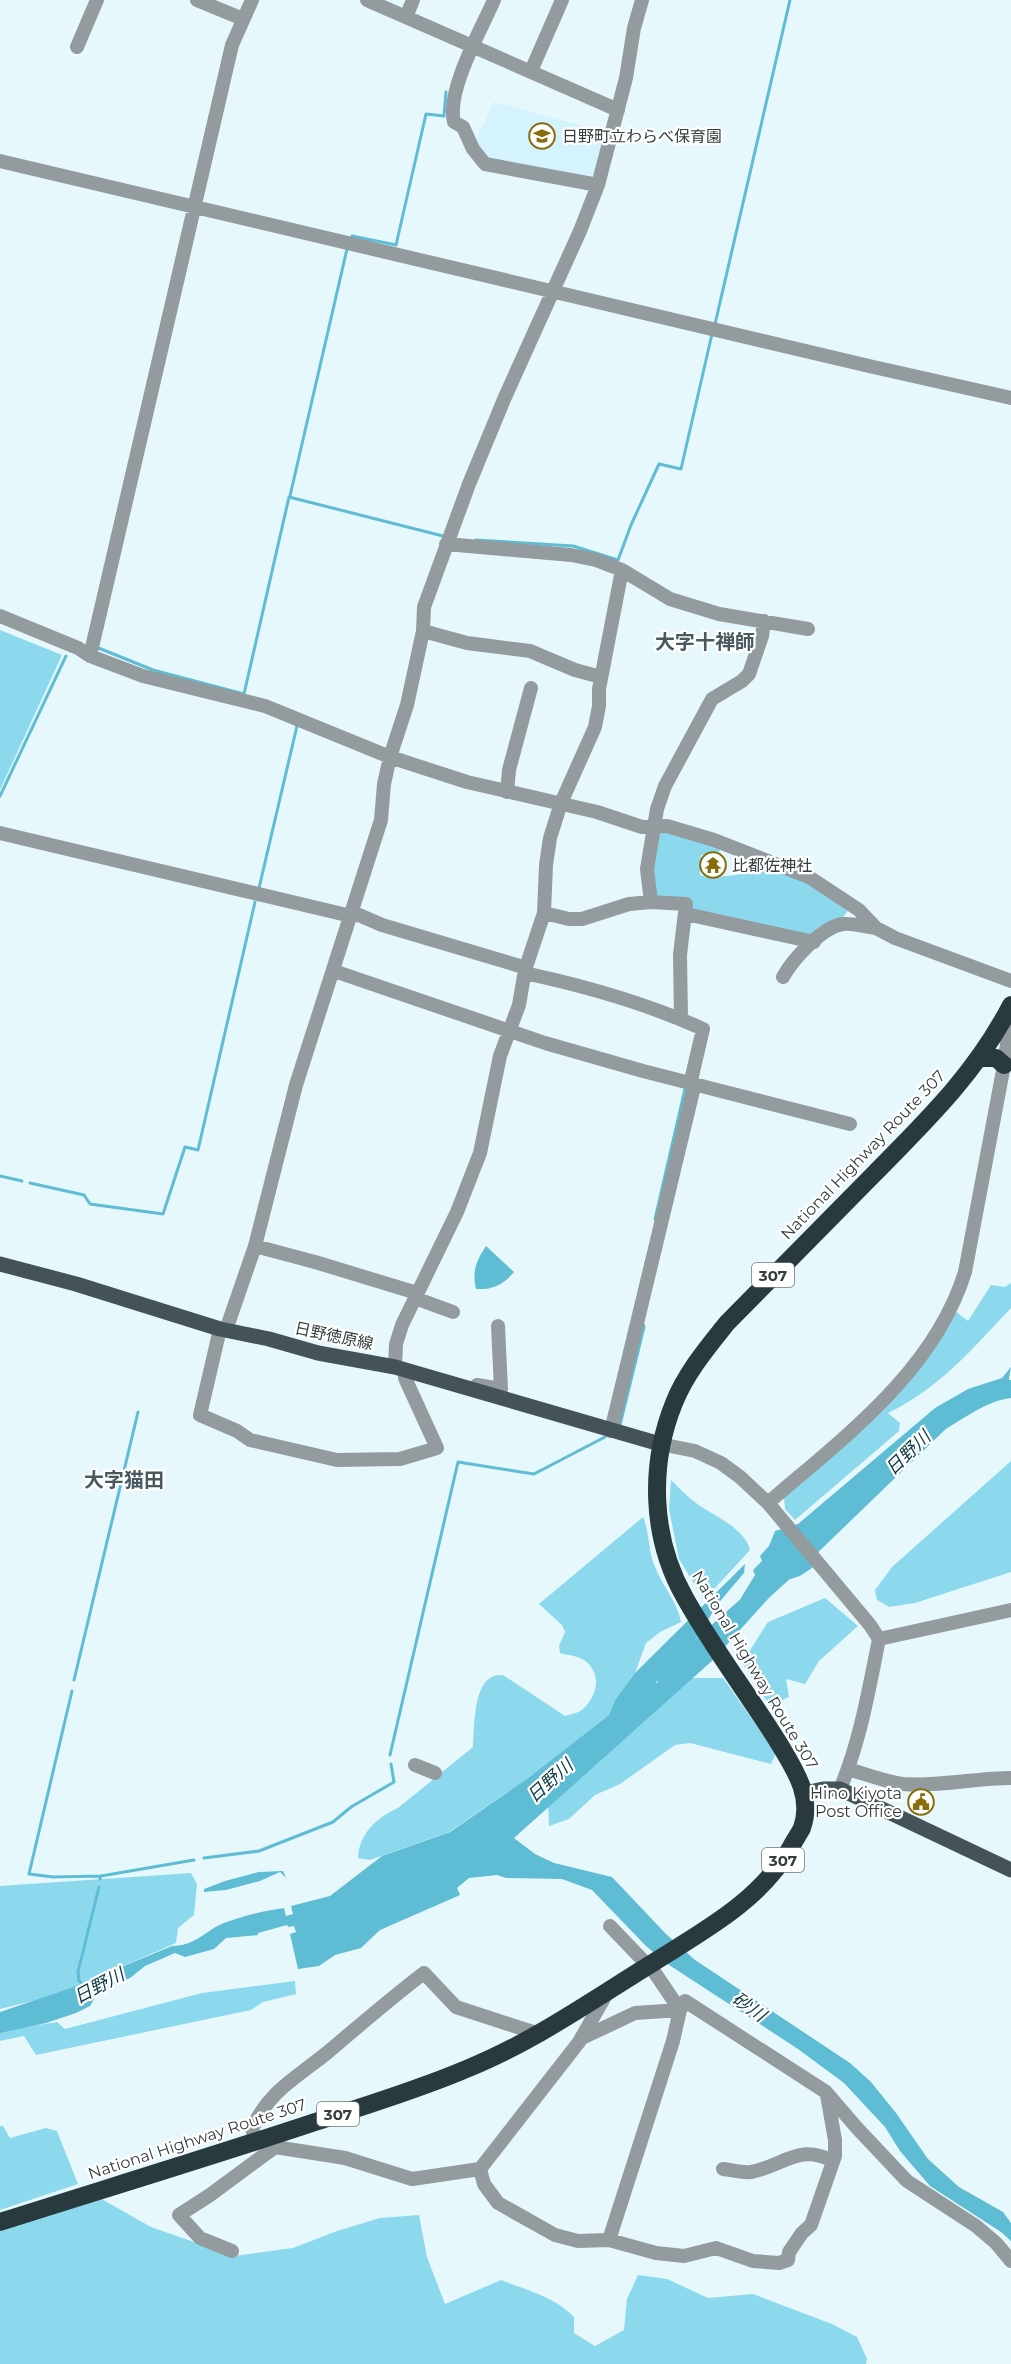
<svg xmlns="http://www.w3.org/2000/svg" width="1011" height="2364" font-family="Montserrat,'Noto Sans JP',sans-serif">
	<rect width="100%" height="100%" fill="#e7f8fd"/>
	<path fill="#d5f3fc" d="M494 102 587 127 607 130 596 179 489 161 475 142Z"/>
	<path fill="#8cd9ee" d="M0 630 62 655 0 790Z
		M656 829 723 844 718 854 701 855 700 875 710 878 751 873 759 860 807 880 851 906 839 923 812 936 691 911 655 899 650 870Z
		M1011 1283V1308C972 1349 940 1388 888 1413L900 1423 899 1431 795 1520 785 1509 784 1497 802 1483 955 1311 968 1321 991 1285 1005 1287Z
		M1011 1461V1572L915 1603 889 1607 877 1600 875 1590 892 1567Z
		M671 1480C678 1487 685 1494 692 1500 709 1514 745 1527 750 1550L704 1600 679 1559 669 1509Z
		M643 1517C650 1533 648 1552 655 1567 663 1587 677 1601 681 1622L660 1632 646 1643 635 1673 615 1700 609 1715 528 1778 449 1832 370 1860 358 1858C359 1834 377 1817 398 1808L473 1747C475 1726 472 1672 503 1675L565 1716C571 1714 579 1713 583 1709 598 1695 602 1673 584 1660 578 1656 567 1655 560 1653L559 1646 565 1632 562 1625 539 1604Z
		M825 1598 858 1626 819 1661 805 1684 786 1679 789 1697 770 1706 742 1663 768 1622Z
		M676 1678H723L776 1753 771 1764 690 1743 675 1745 620 1784 595 1795 569 1819 549 1826 548 1799Z
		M191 1873 197 1884 194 1915 178 1928 176 1943 57 1995 0 2009V1886Z
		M295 1981 296 1994 263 2002 251 2010 36 2055 24 2036 0 2041V2031L57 2022 65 2029 202 1993Z
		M0 2126H3L10 2138 46 2128 57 2131 78 2184 0 2210Z
		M98 2197 151 2227 234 2256 293 2248 337 2231 380 2218 419 2215 427 2257 445 2304 501 2280C526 2290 555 2297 574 2317V2333L595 2346 624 2330 627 2299 638 2275 667 2279 708 2298 753 2294 832 2324 857 2337 867 2359 866 2364H0V2231Z"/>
	<path fill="#5ebcd4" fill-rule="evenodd" d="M486 1246 514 1272C504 1284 493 1290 476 1289 472 1272 476 1261 486 1246Z
		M1011 1367 1009 1378 1011 1395 970 1402 923 1425 875 1479 824 1530 818 1547 819 1557 812 1568 800 1576 784 1581 713 1660 514 1838 535 1854 554 1863 612 1877 666 1934 695 1960 850 2063 871 2082 896 2113 928 2159 959 2187 1003 2212 1011 2223V2241L1001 2232 930 2186 900 2151 885 2127 844 2083 798 2049 666 1963 646 1946 592 1890 562 1879 506 1878 497 1875 469 1878 457 1888 460 1895 380 1930 361 1948 335 1955 319 1966 298 1969 290 1934 296 1932 294 1926 288 1927 287 1925 258 1933V1935L226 1938 214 1949 185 1957 175 1953 145 1966 130 1978 99 1991 90 2006 76 2013 46 2023 0 2033V2012L71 1988 172 1946C196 1946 204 1931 224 1923 243 1916 263 1911 284 1908L286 1916 293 1914 291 1906 330 1896 382 1856 450 1832 528 1778 609 1715 615 1700 635 1673 745 1564 744 1573 716 1606 699 1636 662 1673 655 1684 706 1644 740 1610 741 1598 755 1575 753 1570 762 1561 760 1556 769 1546 775 1531 798 1524 935 1408 968 1389 1002 1378ZM778 1568H783V1576L750 1607 748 1600 758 1584Z
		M283 1871 286 1878 280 1872 260 1881 226 1890 204 1892V1889L225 1881 259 1872Z"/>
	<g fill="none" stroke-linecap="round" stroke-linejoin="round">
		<path stroke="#5ebcd4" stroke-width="3" d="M352 236 396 245 426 114 444 116 446 92
			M715 324 790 0
			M290 496 347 249
			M476 540 573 546 618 560 631 525 659 464 681 469 712 334
			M96 647 153 670 244 694 289 497 443 536
			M0 796 66 656
			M259 888 297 726
			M0 1176 22 1181
			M30 1183 84 1195 90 1204 163 1214 185 1147 198 1150 255 902
			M655 1219 685 1089
			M620 1425 644 1327 643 1324
			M74 1680 138 1412
			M72 1691 29 1874 53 1877 101 1876
			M390 1755 458 1462 534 1474 605 1437
			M204 1858 259 1851 333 1822 351 1807 394 1782 391 1764
			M100 1879 101 1876 194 1860
			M84 1985 79 1981 78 1972 99 1887"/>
		<path stroke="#5ebcd4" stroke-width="18" d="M666 1678 793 1564 940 1422C962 1409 986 1391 1011 1389"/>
		<path stroke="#939b9e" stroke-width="14" d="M197 0 243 19
			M367 0 618 110
			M494 0C481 30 446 91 454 122L463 127 473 149 485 164 598 185
			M406 17 413 0
			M77 47 97 0
			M531 71 562 0
			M0 161 869 366 1011 398
			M446 544 571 555 596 560 622 570 670 599 719 614 808 629
			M0 616 78 648 90 656 143 676 265 706 390 757 467 782 597 812 642 827 667 826 714 840 809 877 859 910 876 928 895 938 1011 981
			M423 631 467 643 530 651 575 670 601 677
			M90 656 232 45 252 0
			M507 792 509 770 531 688
			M0 833 351 916 359 915 382 925 520 966 529 974C589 987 648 1004 703 1029L692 1076 693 1091 611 1431
			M544 913 569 919H582L629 904 651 902
			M686 914 814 942
			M334 971 545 1043 643 1071 850 1124
			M783 977C793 959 822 927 843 924 853 923 866 927 876 928
			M681 1018 680 955 686 904 651 902 647 869 657 809 665 786 712 699 742 681 749 674 762 636 764 621
			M255 1246 315 1262 417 1293
			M415 1298 453 1312
			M220 1329 200 1415 237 1431 250 1440 337 1460 400 1459 437 1448 405 1378V1370
			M226 1330 255 1246 296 1085 381 820 384 784 390 757 407 705 423 631 424 607 469 484 505 397 580 231 598 185 626 78 634 28 642 0
			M395 1367 396 1344 402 1325 457 1212 480 1153 500 1056 519 1005 525 970 544 913 546 865 550 838 561 803 595 727 599 706V689L622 570
			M477 1385 501 1389 498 1326
			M660 1444 695 1451 721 1463 740 1477 768 1503 870 1625 879 1639C869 1689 860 1742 840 1789
			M768 1503C844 1437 934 1372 965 1272L1004 1065 1011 1016
			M879 1639 1011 1610
			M415 1765 435 1773
			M848 1769C866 1774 885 1782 903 1784 939 1787 975 1778 1011 1778
			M610 1926 655 1973 680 2010
			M582 2038 635 2013 680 2010
			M269 2137 275 2147 345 2158 412 2179 480 2169 579 2042 607 1993
			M256 2141 252 2129C268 2091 299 2076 328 2052 360 2025 391 1998 424 1973L456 2007 536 2033
			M480 2169 484 2184 498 2203 555 2235 578 2241 609 2240 656 2253 684 2256 716 2248 753 2261 779 2263 788 2260 789 2252 802 2233 811 2225 835 2156V2140L827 2095
			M723 2169C732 2170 743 2173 751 2172 784 2166 798 2143 833 2161
			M609 2240 673 2041 680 2010 685 2001 826 2092 857 2128 907 2181 976 2226 996 2243 1011 2261
			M232 2251 200 2238 179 2215 210 2195 275 2147"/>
		<path stroke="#445357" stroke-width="15" d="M0 1264 76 1284 220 1329 269 1339 318 1353 395 1367 660 1444
			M805 1793 823 1789H840L1011 1870"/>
		<path stroke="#293a3f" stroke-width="18" d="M980 1058H996L1004 1065
			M0 2222C101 2190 203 2159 303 2126 357 2108 412 2092 464 2070 530 2044 591 2001 651 1964 703 1931 759 1902 791 1847 794 1841 799 1834 802 1828 813 1797 795 1770 780 1745 749 1695 712 1647 684 1596 651 1537 649 1465 674 1403 686 1373 707 1348 727 1323 776 1273 825 1223 874 1174 927 1120 976 1073 1011 1005"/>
	</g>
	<defs>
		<g id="school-ring" transform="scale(1.35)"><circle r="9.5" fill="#fff" stroke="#886d0d" stroke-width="1.5"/><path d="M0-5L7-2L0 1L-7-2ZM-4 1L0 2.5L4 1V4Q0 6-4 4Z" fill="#886d0d"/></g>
		<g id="temple-ring" transform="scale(1.35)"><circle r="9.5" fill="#fff" stroke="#886d0d" stroke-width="1.5"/><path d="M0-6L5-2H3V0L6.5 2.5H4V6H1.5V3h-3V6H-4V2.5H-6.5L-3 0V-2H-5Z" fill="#886d0d"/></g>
		<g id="civic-ring" transform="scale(1.35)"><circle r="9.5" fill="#fff" stroke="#886d0d" stroke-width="1.5"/><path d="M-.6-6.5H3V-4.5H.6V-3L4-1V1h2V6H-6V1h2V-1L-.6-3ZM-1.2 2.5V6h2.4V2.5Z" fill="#886d0d"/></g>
	</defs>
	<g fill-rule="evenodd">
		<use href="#school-ring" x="542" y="136"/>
		<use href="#temple-ring" x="713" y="865"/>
		<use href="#civic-ring" x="921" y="1802"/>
	</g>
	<g text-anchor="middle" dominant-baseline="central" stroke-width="4.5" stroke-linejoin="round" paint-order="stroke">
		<g fill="#fff" stroke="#727779" stroke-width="1.5">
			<rect x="752" y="1263" width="42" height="24" rx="4.5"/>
			<rect x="762" y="1848" width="42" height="24" rx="4.5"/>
			<rect x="317" y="2102" width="42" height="24" rx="4.5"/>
		</g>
		<g font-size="15" font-weight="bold" fill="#353d3f">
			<text x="773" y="1275">307</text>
			<text x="783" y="1860">307</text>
			<text x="338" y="2114">307</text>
		</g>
		<g font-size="16" fill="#353d3f" stroke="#fff" text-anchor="start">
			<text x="562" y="136">日野町立わらべ保育園</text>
			<text x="732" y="865">比都佐神社</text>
			<text x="902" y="1793" text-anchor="end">Hino Kiyota<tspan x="902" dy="18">Post Office</tspan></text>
		</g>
		<g font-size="16" fill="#353d3f" stroke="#fff">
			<text transform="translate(863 1155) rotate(-46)">National Highway Route 307</text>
			<text transform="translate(334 1336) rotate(12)">日野徳原線</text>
			<text transform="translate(755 1670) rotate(59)">National Highway Route 307</text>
			<text transform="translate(197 2139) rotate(-18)">National Highway Route 307</text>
		</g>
		<g font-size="18" font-style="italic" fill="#0d3a44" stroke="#fff">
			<text transform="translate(908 1453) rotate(-44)">日野川</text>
			<text transform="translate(550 1781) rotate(-42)">日野川</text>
			<text transform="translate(99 1986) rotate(-28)">日野川</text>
			<text transform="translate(749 2007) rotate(35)">砂川</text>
		</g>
		<g font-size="20" font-weight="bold" fill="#485a60" stroke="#fff">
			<text x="705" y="642">大字十禅師</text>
			<text x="124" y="1480">大字猫田</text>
		</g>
	</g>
</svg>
